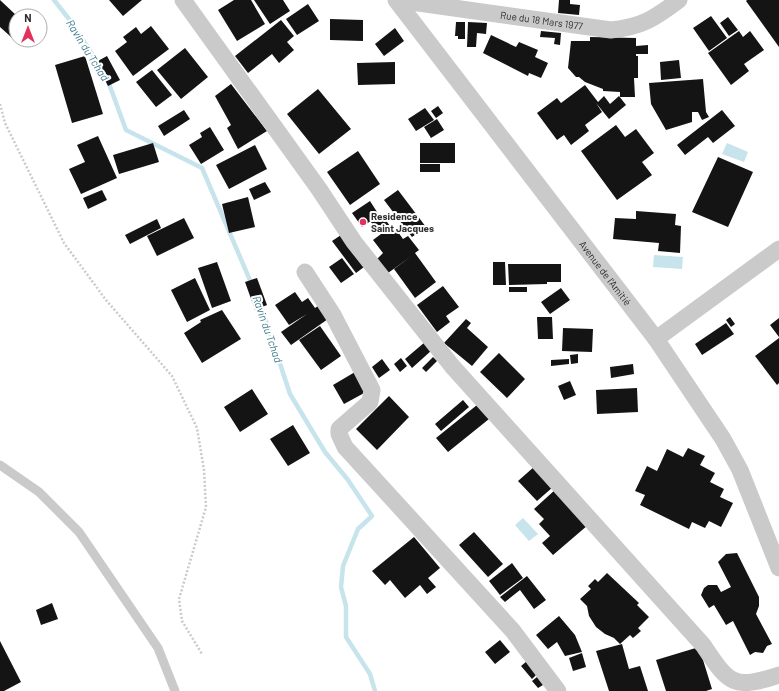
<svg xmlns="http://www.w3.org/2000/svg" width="779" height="691" font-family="Barlow,sans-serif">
	<rect width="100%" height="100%" fill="#fff"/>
	<path fill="#c7e3eb" d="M727 143 748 152 744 162 722 154Z
		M654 255 683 257 682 269 653 267Z
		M523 518 538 534 529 541 515 525Z"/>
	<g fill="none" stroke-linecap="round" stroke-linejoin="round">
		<path stroke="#c7e3eb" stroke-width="4.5" d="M54 0 69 19 100 66
			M108 81 126 130 202 168 252 285
			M260 303 290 394 325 452 348 480 372 516 358 529 343 566 341 587 346 606V637L370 674 375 691"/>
	</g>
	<path fill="#141414" d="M0 0 17 16 16 40H24L20 45 0 27Z
		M109 0H142L123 16Z
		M234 0H251L265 24 237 41 218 10Z
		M254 0H283L290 11 270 24Z
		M559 0H570V4L580 5 579 15 558 13Z
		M747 0H779V47L746 1Z
		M308 4 319 21 297 35 286 19Z
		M711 16 727 38 709 51 693 28Z
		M728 17 738 30 729 36 720 23Z
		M330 19 363 20V41L330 40Z
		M281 20 294 36 287 42 294 50 279 63 272 54 248 73 235 56Z
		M456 22H465V39H458V36H455Z
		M468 22 487 23 486 34 477 33 476 47H467Z
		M151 26 169 49 133 76 115 51 127 42 123 37 136 27 141 34Z
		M395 28 404 41 384 56 375 44Z
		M541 31 561 33 560 45 554 44 555 38 540 37Z
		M739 31 743 37 750 31 764 50 744 64 749 71 731 85 708 53Z
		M491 35 516 47 519 42 538 50 535 57 548 63 541 78 529 73 528 76 483 53Z
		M590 37 636 38V56H638V78H634L635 97H620V92L603 91V89L585 82 579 77H576L568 68 571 41H590Z
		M648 45V54H636V46Z
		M185 48 208 77 181 99 157 70Z
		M85 56 103 114 72 123 55 65Z
		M107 56 120 80 108 86 96 62Z
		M679 60 681 78 661 80 660 62Z
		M395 62V84L358 85 357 63Z
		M152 70 172 95 156 107 136 82Z
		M703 79 706 112 709 117 702 120 698 112H692V122L666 130 651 104 649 83Z
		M231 84 267 131 238 149 227 128 231 125 215 96Z
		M585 85 598 102 604 96 610 104 619 96 626 105 609 119 596 103 602 112 585 125 589 131 571 145 564 135 557 140 537 113 557 98 561 103Z
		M318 89 351 129 319 154 287 114Z
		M438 106 443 113 436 118 431 111Z
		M425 108 434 120 416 131 408 119Z
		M184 110 190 119 164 136 158 126Z
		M722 110 735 126 713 143 708 137 685 155 677 145Z
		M437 119 444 130 431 138 424 127Z
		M616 125 625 137 636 129 654 153 642 162 652 175 617 200 581 151Z
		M210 127 224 150 201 164 189 145 202 137 200 133Z
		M98 136 117 178 81 194 69 169 85 162 77 145Z
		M153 143 159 162 119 174 113 155Z
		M420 143H455V163H420Z
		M255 145 267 169 229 189 216 165Z
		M358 151 380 184 350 205 327 172Z
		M718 157 753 172 728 227 692 212Z
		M420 164H440V172H420Z
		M265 182 271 192 254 200 249 189Z
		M102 190 107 200 88 209 83 198Z
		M398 190 426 227 412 237 384 200Z
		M248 197 255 227 229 233 222 204Z
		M370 201 379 215 362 227 352 213Z
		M636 211 676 214 675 225 681 226 680 253 658 251 659 243 613 239 615 218 636 219Z
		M382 215 390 226 379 233 371 222Z
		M184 218 194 238 157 256 147 236Z
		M157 219 161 228 130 244 125 235Z
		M393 225 403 239 408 236 419 250 415 253 436 282 415 298 394 269 413 255 388 273 377 259 383 253 373 240Z
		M341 235 364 267 356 273 332 241Z
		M342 258 354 274 341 283 329 267Z
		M217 262 231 301 212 308 198 268Z
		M493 262H505L506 285H493Z
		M508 264H561V282H547V284L509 285Z
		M195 278 210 310 187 322 171 290Z
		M257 278 267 305 255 310 245 282Z
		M443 286 459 307 446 316 450 322 437 332 417 305Z
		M509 287H527V292H509Z
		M561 288 570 300 550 314 541 302Z
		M295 292 302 302 308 298 315 308 318 306 328 319 291 345 281 332 307 314 289 325 275 305Z
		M222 310 241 339 202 363 184 333 201 322 200 320Z
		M537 317H552L553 339H538Z
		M730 317 735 324 731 327 726 320Z
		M779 318V337L770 325Z
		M466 319 471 323 467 328 488 347 472 366 444 343Z
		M726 323 734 334 702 355 695 344Z
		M320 326 341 356 321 370 299 340Z
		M563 328 593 329 592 352 562 351Z
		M779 338V383L777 385 755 356Z
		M425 342 432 350 412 368 405 359Z
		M499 353 525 379 507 398 480 372Z
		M578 354V363L571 364 570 355Z
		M433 357 437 361 426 372 422 368Z
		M401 358 407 366 400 372 394 364Z
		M382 359 390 370 379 378 372 367Z
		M569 359V364L551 366V360Z
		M633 364 634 374 611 378 610 367Z
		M355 372 366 392 344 404 333 385Z
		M570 381 576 395 564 400 558 386Z
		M637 388 638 412 597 414 596 390Z
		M252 389 268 414 240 432 224 407Z
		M389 396 409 417 377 450 356 429Z
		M463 400 469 407 441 431 435 424Z
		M477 405 489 419 448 452 436 438Z
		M293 425 310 453 288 466 270 439Z
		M688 448 705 456 700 465 715 473 710 482 724 489 720 497 733 503 721 527 709 521 705 528 692 522 689 529 640 505 645 495 635 491 647 466 657 471 667 449 683 457Z
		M535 466 553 487 537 501 518 481Z
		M556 489 588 525 553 555 542 543 550 536 539 524 544 519 534 509Z
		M474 532 503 564 488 577 459 545Z
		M414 537 440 568 428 578 436 587 427 594 420 585 405 598 390 580 385 585 372 571Z
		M737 553 759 597V606L756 614 772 644 767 646 763 653 755 652 750 655 733 621 726 625 714 605 709 608 701 595 704 588 708 585H717L721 592 731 587 718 562 726 554Z
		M512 563 523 578 500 595 489 581Z
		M607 573 639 603 637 605 649 617 638 628 641 631 633 638 630 635 620 644 614 638 605 634 596 627 589 616 587 606 580 599 591 589 588 586 595 579 598 582Z
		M527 576 546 600 534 609 520 590 505 602 500 597Z
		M52 603 58 619 41 625 36 610Z
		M559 616 575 635 582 652 565 656 557 642 548 649 536 635Z
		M500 640 510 652 495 664 485 652Z
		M0 641 21 682 4 691H0Z
		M622 644 629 669 640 666 648 691H609L596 651Z
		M699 647 712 689 706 691H666L656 660Z
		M582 653 586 667 573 671 569 658Z
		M527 661 537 674 532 679 521 666Z
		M537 677 543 685 538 688 532 681Z"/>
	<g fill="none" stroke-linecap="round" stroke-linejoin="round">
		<path stroke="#cacaca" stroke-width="2.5" stroke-dasharray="2 2" stroke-linecap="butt" d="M0 104 5 123 64 243 106 300 172 376 197 428 204 470 206 507 179 599 182 621 202 654"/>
		<path stroke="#cacaca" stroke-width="9" d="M0 465 39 492 79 532 158 648 175 691"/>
		<g stroke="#cacaca" stroke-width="17">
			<path d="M183 0 319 189 354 242 452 366 703 645C728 682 732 691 779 675"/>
			<path id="s1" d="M396 0 656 339 723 439 740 470 779 568"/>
			<path id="s2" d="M397 0 611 30C642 27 655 18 679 0"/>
			<path d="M305 272 333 315 372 390 370 402 339 429V434L345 447 513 631 558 691"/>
			<path d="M656 339 779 249"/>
		</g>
	</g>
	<circle fill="#e3315b" stroke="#fff" stroke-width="1.5" cx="363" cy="222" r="4"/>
	<g text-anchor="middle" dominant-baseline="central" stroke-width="4" stroke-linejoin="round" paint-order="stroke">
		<g font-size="10" fill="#2d2d2d" stroke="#fff">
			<text stroke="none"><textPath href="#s2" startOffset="146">Rue du 18 Mars 1977</textPath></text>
			<text stroke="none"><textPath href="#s1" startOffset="344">Avenue de l'Amitié</textPath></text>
		</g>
		<g font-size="10" font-weight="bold" fill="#2d2d2d" stroke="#fff" text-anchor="start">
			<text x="371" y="216">Residence<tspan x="371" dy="12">Saint Jacques</tspan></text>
		</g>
		<g font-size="11" font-style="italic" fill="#3d7c8e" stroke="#fff">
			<text transform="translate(88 50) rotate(58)">Ravin du Tchad</text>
			<text transform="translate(268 329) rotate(71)">Ravin du Tchad</text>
		</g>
	</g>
	<g transform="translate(28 28)"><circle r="19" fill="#ffffff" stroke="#ababab"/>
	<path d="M0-3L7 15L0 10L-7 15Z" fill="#e3315b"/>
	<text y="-6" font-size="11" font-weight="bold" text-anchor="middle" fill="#2d2d2d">N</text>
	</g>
</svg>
